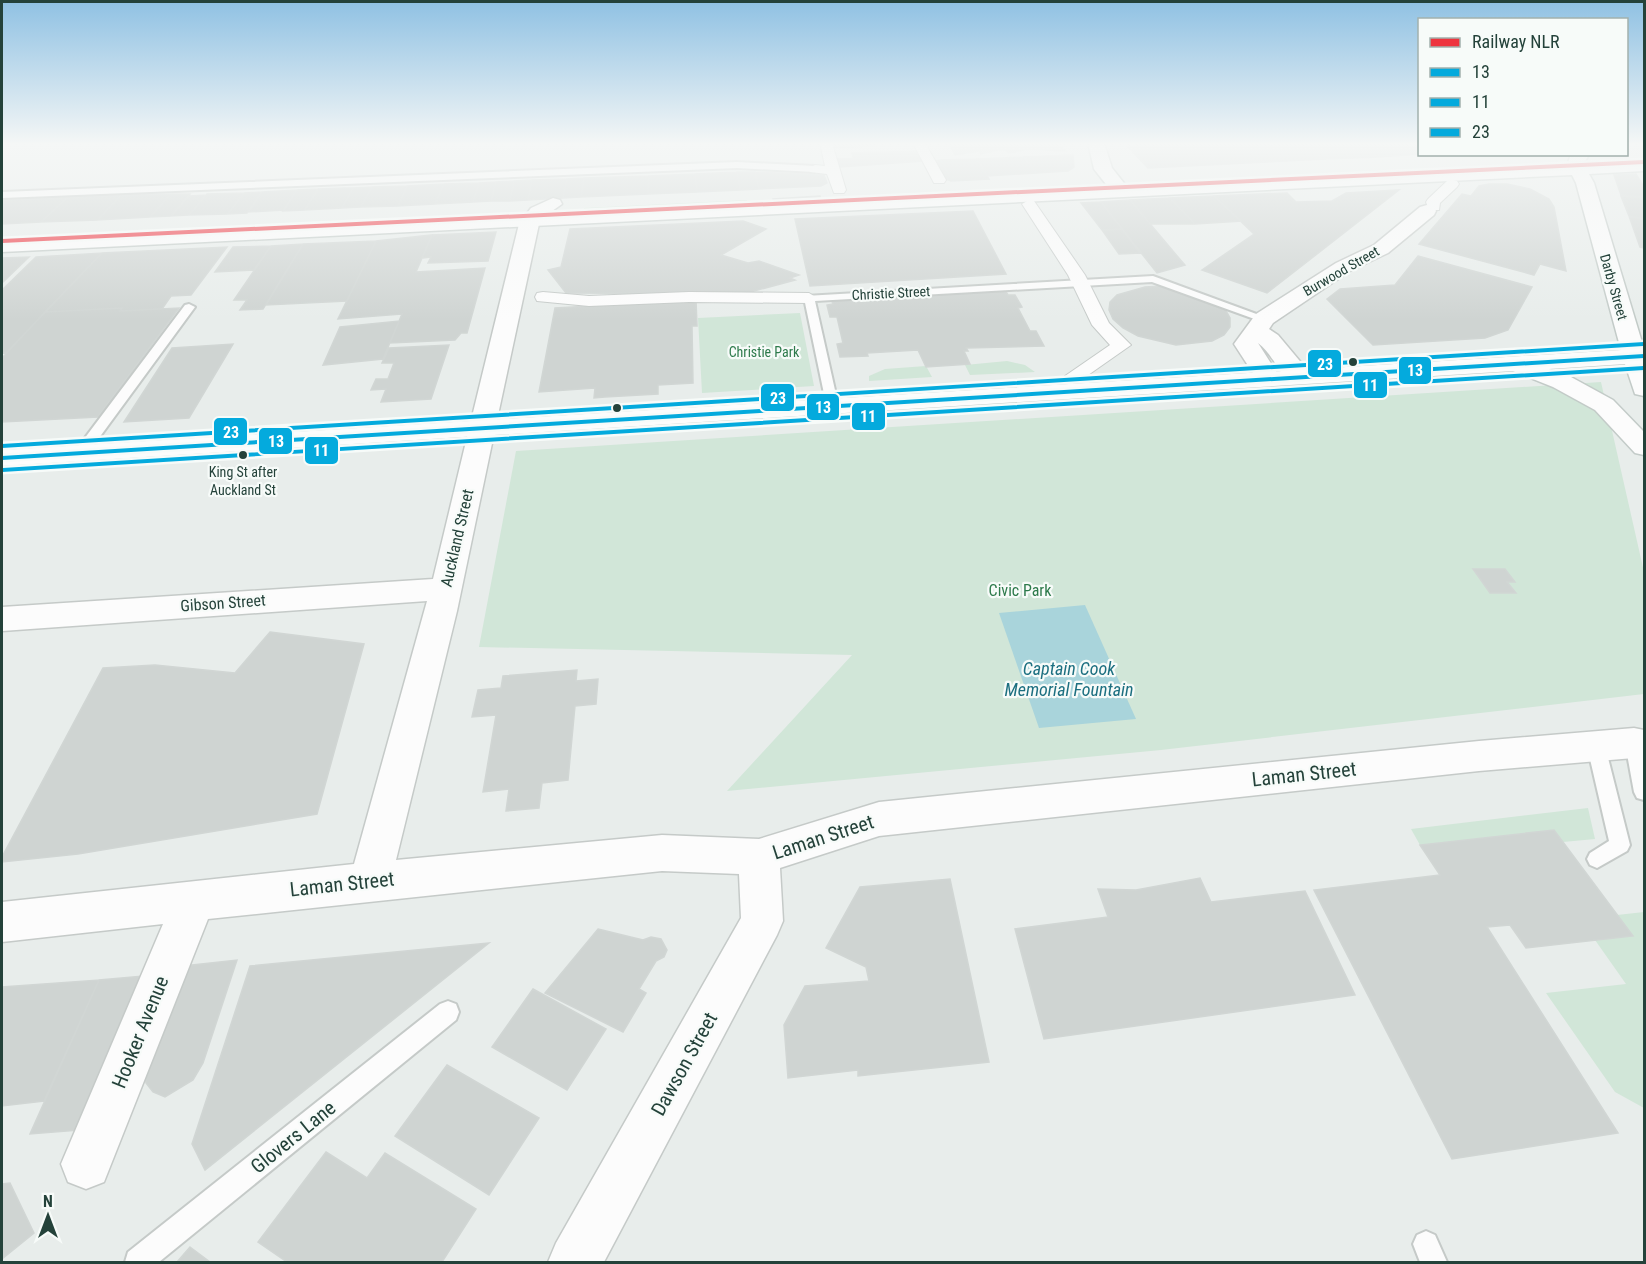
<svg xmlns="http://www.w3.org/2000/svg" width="1646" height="1264" font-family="'Roboto Condensed',sans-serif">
	<rect width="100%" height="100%" fill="#e8edeb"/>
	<path fill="#d1e6d8" d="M1035 188 910 196 907 193Z
		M747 200 748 205 583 212 584 208Z
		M800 313 814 386 702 393 698 318Z
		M1007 361 1025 365 1035 372 970 375 965 365Z
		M926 366 932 377 869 381V376L885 369Z
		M1601 382 1644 572V694L1161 750 727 791 852 655 479 647 516 451Z
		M1588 808 1595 839 1563 842 1554 830 1420 845 1411 829Z
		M1644 912V1108L1615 1092 1546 993 1626 984 1595 940 1632 936 1617 915Z"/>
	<path fill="#a9d4db" d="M1085 605 1136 719 1039 728 999 613Z"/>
	<path fill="#cfd4d2" stroke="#d1d6d4" stroke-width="1.5" d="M831 143H873L874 146 832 148Z
		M948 143H1059L1065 151 1027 149 1009 153 1006 150H998L981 154 979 151 972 152 955 155Z
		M1186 143H1303L1324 159 1148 168 1127 146Z
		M1303 143H1331L1351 158 1324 159Z
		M1331 143H1360L1378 157 1351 158Z
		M1360 143H1420V154L1378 157Z
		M918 151 921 156 853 158 852 153Z
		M1073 155 1074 167 1068 171 1036 173 1024 157Z
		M921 156 923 161 840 167 838 159Z
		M1024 157 1036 173 987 176 977 159Z
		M977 159 987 176 950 177 941 160Z
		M941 160 950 177 987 176 989 179 951 181 943 178 934 161Z
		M737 172 740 190 697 192 695 174Z
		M737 172H755L759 189 740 190Z
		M755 172 824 175 827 183 821 186 759 189Z
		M695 174 697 192 648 194 649 176Z
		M1636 174 1644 187V197L1621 195 1614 175Z
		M649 176 648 194 581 197 584 178Z
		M584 178 581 197 563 198 567 179Z
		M567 179 563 198 528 200 532 180Z
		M532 180 528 200 510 201 514 181Z
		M514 181 510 201H491L496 182Z
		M496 182 491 201 473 202 479 183Z
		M479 183 473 202 435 204 444 184Z
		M444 184 435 204 398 206 407 186Z
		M1489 184H1507L1530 189 1549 199 1554 207 1566 271 1540 264 1534 275 1419 244 1462 194 1471 196 1479 186Z
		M407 186 398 206 361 207 372 187Z
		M372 187 361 207 342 208 353 188Z
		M345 188H353L342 208 305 210 318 189Z
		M318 189 305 210 283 211 297 190Z
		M297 190 284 210 248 212 262 192Z
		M1399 190 1267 293 1202 270 1254 234 1214 196 1287 193 1296 202 1332 201 1346 193Z
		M262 192 247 213 228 214 244 193Z
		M244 193 228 214 189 215 207 194Z
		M171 194 150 217 98 220 121 195Z
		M171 194H190L171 216 150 217Z
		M121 195 98 220 41 222 68 197Z
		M206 195 189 215 171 216 189 196Z
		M820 196 821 201 774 204 773 199Z
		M1214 196 1241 221 1195 224 1170 198Z
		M1621 196 1644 198V219L1629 216Z
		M68 197 41 222 2 224V200Z
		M1170 198 1195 224H1150L1130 200Z
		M1130 200 1178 257 1185 265 1157 273 1101 202Z
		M1101 202 1122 229 1102 230 1081 203Z
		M973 211 1006 274 810 286 795 219Z
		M1629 216 1644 219V248L1640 247Z
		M743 221 766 229 721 255 748 263 759 261 799 275 790 278 795 280 743 294 566 293 548 270 561 267 570 229Z
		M1122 229 1140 253 1119 254 1102 230Z
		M496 232 488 261 428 263 431 257 422 258 432 235Z
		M432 235 416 272 485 268 467 333H461L455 340 390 343 402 314 338 319 376 241Z
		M376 241 347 301 266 305 303 244Z
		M303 244 263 309 240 310 247 300H234L271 246Z
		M271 246 254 270 215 272 233 247Z
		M227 247 191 295 171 296 162 309 120 311 122 308 45 312 102 253Z
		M102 253 7 352 2 353V290L36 257Z
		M1418 256 1532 287 1508 330 1485 338 1373 345 1327 299 1340 289 1395 285Z
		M29 257 2 283V258Z
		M1163 286 1181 289 1213 301 1225 309 1230 318V327L1224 335 1212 341 1176 345 1138 336 1123 328 1113 319 1109 310 1110 302 1117 295 1145 287Z
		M1005 290 1008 295H1015L1022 307 1018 308 1030 331H1036L1044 346 966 348 968 351H964L970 364 926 367 918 350 867 353 868 356 840 357 837 344 843 343 837 317H830L827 305 833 304 831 299Z
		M696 300 697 326H692L693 383 658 385V394L605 397 594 398 595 388 539 392 555 308Z
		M122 308 120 311 179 308 98 417 2 422V358L45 312Z
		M399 321 383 359 323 365 340 327Z
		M233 344 189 418 124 422 172 348Z
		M449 345 431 399 381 402 386 389 371 390 376 379H388L394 363H382L389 348Z
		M1473 569H1505L1515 582H1507L1516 593H1490Z
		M270 632 364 644 317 814 78 854 2 862V857L103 668 155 665 235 673Z
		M577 670 576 681 598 679 596 704 575 706 568 780 542 783 539 808 506 811 509 789 483 792 496 715 472 717 478 690 501 688 503 676Z
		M1554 830 1633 936 1526 948 1510 925 1487 927 1618 1133 1452 1159 1314 890 1440 875 1420 845Z
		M1200 878 1211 902 1305 891 1355 995 1044 1039 1015 929 1108 917 1098 889 1136 890Z
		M950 879 989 1062 858 1076V1070L788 1078 784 1025 805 986 869 981 866 967 826 948 860 887Z
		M598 929 643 940 651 937 661 939 667 950 664 957 656 961 639 989 646 993 623 1032 545 993Z
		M489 943 205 1170 192 1144 250 966Z
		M237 960 203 1063 193 1080 165 1097 153 1092 146 1083 145 1073 174 967Z
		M143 976 79 1130 30 1134 99 980Z
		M99 980 44 1101 2 1106V987Z
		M533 989 606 1029 567 1090 492 1047Z
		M447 1065 539 1118 489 1195 395 1136Z
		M326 1152 367 1178 385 1153 476 1209 442 1262H287L258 1242Z
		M10 1183 34 1233 2 1259V1184Z
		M190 1247 210 1262H177Z"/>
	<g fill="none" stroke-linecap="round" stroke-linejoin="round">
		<g stroke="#c5cac8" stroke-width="4">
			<path id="service" d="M737 162 815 166 819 169 815 172 737 168 2 198V192Z
				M1153 276 1270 319 1264 322 1260 321 1152 282 815 301 839 408 833 412 827 408 804 298 805 296Z
				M189 304 195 307 85 457H75L73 454 75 451 185 305Z
				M1634 736 1640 738 1644 749V800L1637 798 1634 792 1625 743 1628 738Z
				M1596 738 1603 741 1605 746 1630 845 1627 851 1597 868 1590 865 1587 859 1590 853 1609 841 1587 746 1589 741Z
				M448 1001 456 1004 459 1012 456 1020 159 1262H125L128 1252 440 1004Z
				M1426 1231 1435 1235 1447 1262H1420L1413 1244 1417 1235Z"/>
		</g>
		<g stroke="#c5cac8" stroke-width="2">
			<path id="pedestrian" d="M820 143H832L846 190 844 193H834L827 174 810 172 808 169 815 165 825 166Z
				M913 143H925L946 180 944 183H934Z
				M1452 180 1457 181 1459 184 1457 187 1440 203 1439 210H1429L1426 202 1428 199 1447 181Z
				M1029 200 1034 201 1085 275 1109 323 1131 345 1081 380H1067L1065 376 1110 345 1092 325 1068 275 1022 204Z
				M543 292 589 296 689 292 809 293 817 298 809 303 689 302 589 306 537 301 535 297 537 293Z"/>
		</g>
		<g stroke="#c5cac8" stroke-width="3">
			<path id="minor" d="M1427 205 1434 207 1436 211 1434 215 1388 253 1350 271 1273 323 1269 329 1278 335 1309 372 1312 377 1309 382C1283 389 1276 356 1258 343L1281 379 1278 384 1269 386 1260 384 1234 344 1256 314 1336 263 1374 245 1420 207Z
				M482 421 491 423 495 429 457 611 396 860 662 835 759 839 879 802 1479 741 1634 728 1644 730V760L1634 758 1479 771 879 836 780 868 783 921 777 935 604 1262H548L556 1243 741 918 739 874 662 871 208 919 104 1182 86 1189 68 1182 61 1164 163 924 2 942V902L354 864 427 601 2 631V607L433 579 469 429 473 423Z"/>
		</g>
		<g stroke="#c5cac8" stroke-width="3">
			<path id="tertiary" d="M553 198 560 200 562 204 545 216 539 224 495 429 491 435 482 437 473 435 469 429 519 224 531 208Z"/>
		</g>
		<g stroke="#c3cbc8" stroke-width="3">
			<path id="secondary" d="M1088 143H1104L1112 168 1127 187 1567 165 1571 154H1589L1584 164 1644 161V171L1589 174 1594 183 1644 349V396L1635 394 1625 364 1549 369 1571 377 1613 400 1644 432V455L1635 453 1595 410 1553 387 1513 371 2 466V450L1621 350 1576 183 1572 175 2 252V240L1109 188 1094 169Z"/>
		</g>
		<use href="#service" fill="#fcfcfc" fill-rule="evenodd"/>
		<use href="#pedestrian" fill="#fcfcfc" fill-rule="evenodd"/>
		<use href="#minor" fill="#fcfcfc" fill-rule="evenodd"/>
		<use href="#tertiary" fill="#fcfcfc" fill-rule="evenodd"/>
		<use href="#secondary" fill="#fcfcfc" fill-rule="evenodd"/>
		<g stroke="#f7fbf9" stroke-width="5">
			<path id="bus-1" d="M1644 354V358L2 460V456Z"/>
		</g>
		<g stroke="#f7fbf9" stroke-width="5">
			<path id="bus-2" d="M1644 366V370L2 472V468H3Z"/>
		</g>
		<g stroke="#f7fbf9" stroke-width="5">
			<path id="bus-3" d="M1644 342V346H1643L2 448V444Z"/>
		</g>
		<use href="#bus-1" fill="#04aadd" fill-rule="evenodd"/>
		<use href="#bus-2" fill="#04aadd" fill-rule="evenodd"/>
		<use href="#bus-3" fill="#04aadd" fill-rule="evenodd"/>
		<g stroke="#f7fbf9" stroke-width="5">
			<path id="rail-1" d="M1644 160V164L2 243V239Z"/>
		</g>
		<use href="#rail-1" fill="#ee343f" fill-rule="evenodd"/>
	</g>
	<linearGradient id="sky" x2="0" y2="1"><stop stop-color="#8fc1e3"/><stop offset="0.45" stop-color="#f5f7f6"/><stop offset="1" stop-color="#f5f7f6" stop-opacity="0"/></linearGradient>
	<rect width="1646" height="320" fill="url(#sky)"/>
	<g fill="#24423a" stroke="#f7fbf9" stroke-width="2">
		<circle cx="1353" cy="362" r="5"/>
		<circle cx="617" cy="408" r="5"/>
		<circle cx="243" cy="455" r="5"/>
	</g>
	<g text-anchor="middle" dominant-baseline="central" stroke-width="4.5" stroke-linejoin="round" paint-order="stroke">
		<g font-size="14" fill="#24423a" stroke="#f7fbf9">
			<text transform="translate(1341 271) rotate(-30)">Burwood Street</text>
			<text transform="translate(1614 287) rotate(74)">Darby Street</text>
			<text transform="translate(891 293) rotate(-3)">Christie Street</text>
		</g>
		<g font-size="14" fill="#2d7a4b" stroke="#f7fbf9">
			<text x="764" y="352">Christie Park</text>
		</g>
		<g font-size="14" fill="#24423a" stroke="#f7fbf9">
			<text x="243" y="472">King St after<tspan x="243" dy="18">Auckland St</tspan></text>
		</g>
		<g font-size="16" fill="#24423a" stroke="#f7fbf9">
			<text transform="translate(457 538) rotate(-77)">Auckland Street</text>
			<text transform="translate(223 603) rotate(-4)">Gibson Street</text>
		</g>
		<g font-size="16" fill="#2d7a4b" stroke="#f7fbf9">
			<text x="1020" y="590">Civic Park</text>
		</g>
		<g font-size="18" font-style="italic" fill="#1c6f80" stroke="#f7fbf9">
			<text x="1069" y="668">Captain Cook<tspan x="1069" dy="21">Memorial Fountain</tspan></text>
		</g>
		<g font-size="20" fill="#24423a" stroke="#f7fbf9">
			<text transform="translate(1304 774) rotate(-6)">Laman Street</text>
			<text transform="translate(823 837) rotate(-18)">Laman Street</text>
			<text transform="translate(342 884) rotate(-6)">Laman Street</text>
			<text transform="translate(140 1032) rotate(-68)">Hooker Avenue</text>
			<text transform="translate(684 1064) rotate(-61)">Dawson Street</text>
			<text transform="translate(293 1137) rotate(-39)">Glovers Lane</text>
		</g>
	</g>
	<g stroke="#f7fbf9" stroke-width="2">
		<rect x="1307" y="349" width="35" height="29" rx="6" fill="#04aadd"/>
		<rect x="1398" y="356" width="34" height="29" rx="6" fill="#04aadd"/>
		<rect x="1353" y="371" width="35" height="28" rx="6" fill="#04aadd"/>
		<rect x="760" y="383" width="35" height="29" rx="6" fill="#04aadd"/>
		<rect x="806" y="393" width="34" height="28" rx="6" fill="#04aadd"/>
		<rect x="851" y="402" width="35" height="29" rx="6" fill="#04aadd"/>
		<rect x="213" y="417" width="35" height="29" rx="6" fill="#04aadd"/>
		<rect x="258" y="427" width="35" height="28" rx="6" fill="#04aadd"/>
		<rect x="304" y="436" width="35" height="29" rx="6" fill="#04aadd"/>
	</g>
	<g font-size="16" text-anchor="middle" font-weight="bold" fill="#fff">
		<text x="1325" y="370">23</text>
		<text x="1415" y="376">13</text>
		<text x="1370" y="391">11</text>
		<text x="778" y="404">23</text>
		<text x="823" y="413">13</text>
		<text x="868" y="422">11</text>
		<text x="231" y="438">23</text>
		<text x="276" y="447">13</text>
		<text x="321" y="456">11</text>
	</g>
	<rect width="1646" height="1264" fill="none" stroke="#24423a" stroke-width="6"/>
	<rect x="1418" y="18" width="210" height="138" fill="#f7fbf9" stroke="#a3b1ad" stroke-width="1.5"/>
	<rect x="1430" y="38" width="30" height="9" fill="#ee343f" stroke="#a3b1ad" stroke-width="1.5"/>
	<text x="1472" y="48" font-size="18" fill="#24423a">Railway NLR</text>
	<rect x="1430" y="68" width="30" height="9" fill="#04aadd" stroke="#a3b1ad" stroke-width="1.5"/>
	<text x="1472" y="78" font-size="18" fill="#24423a">13</text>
	<rect x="1430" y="98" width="30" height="9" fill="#04aadd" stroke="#a3b1ad" stroke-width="1.5"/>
	<text x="1472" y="108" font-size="18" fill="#24423a">11</text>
	<rect x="1430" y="128" width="30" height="9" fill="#04aadd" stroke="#a3b1ad" stroke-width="1.5"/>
	<text x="1472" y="138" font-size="18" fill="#24423a">23</text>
	<g transform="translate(48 1216)" stroke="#f7fbf9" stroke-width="4.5" paint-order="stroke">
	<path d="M0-4.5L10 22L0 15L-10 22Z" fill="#24423a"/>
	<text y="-9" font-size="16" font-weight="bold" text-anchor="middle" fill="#24423a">N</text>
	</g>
</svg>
